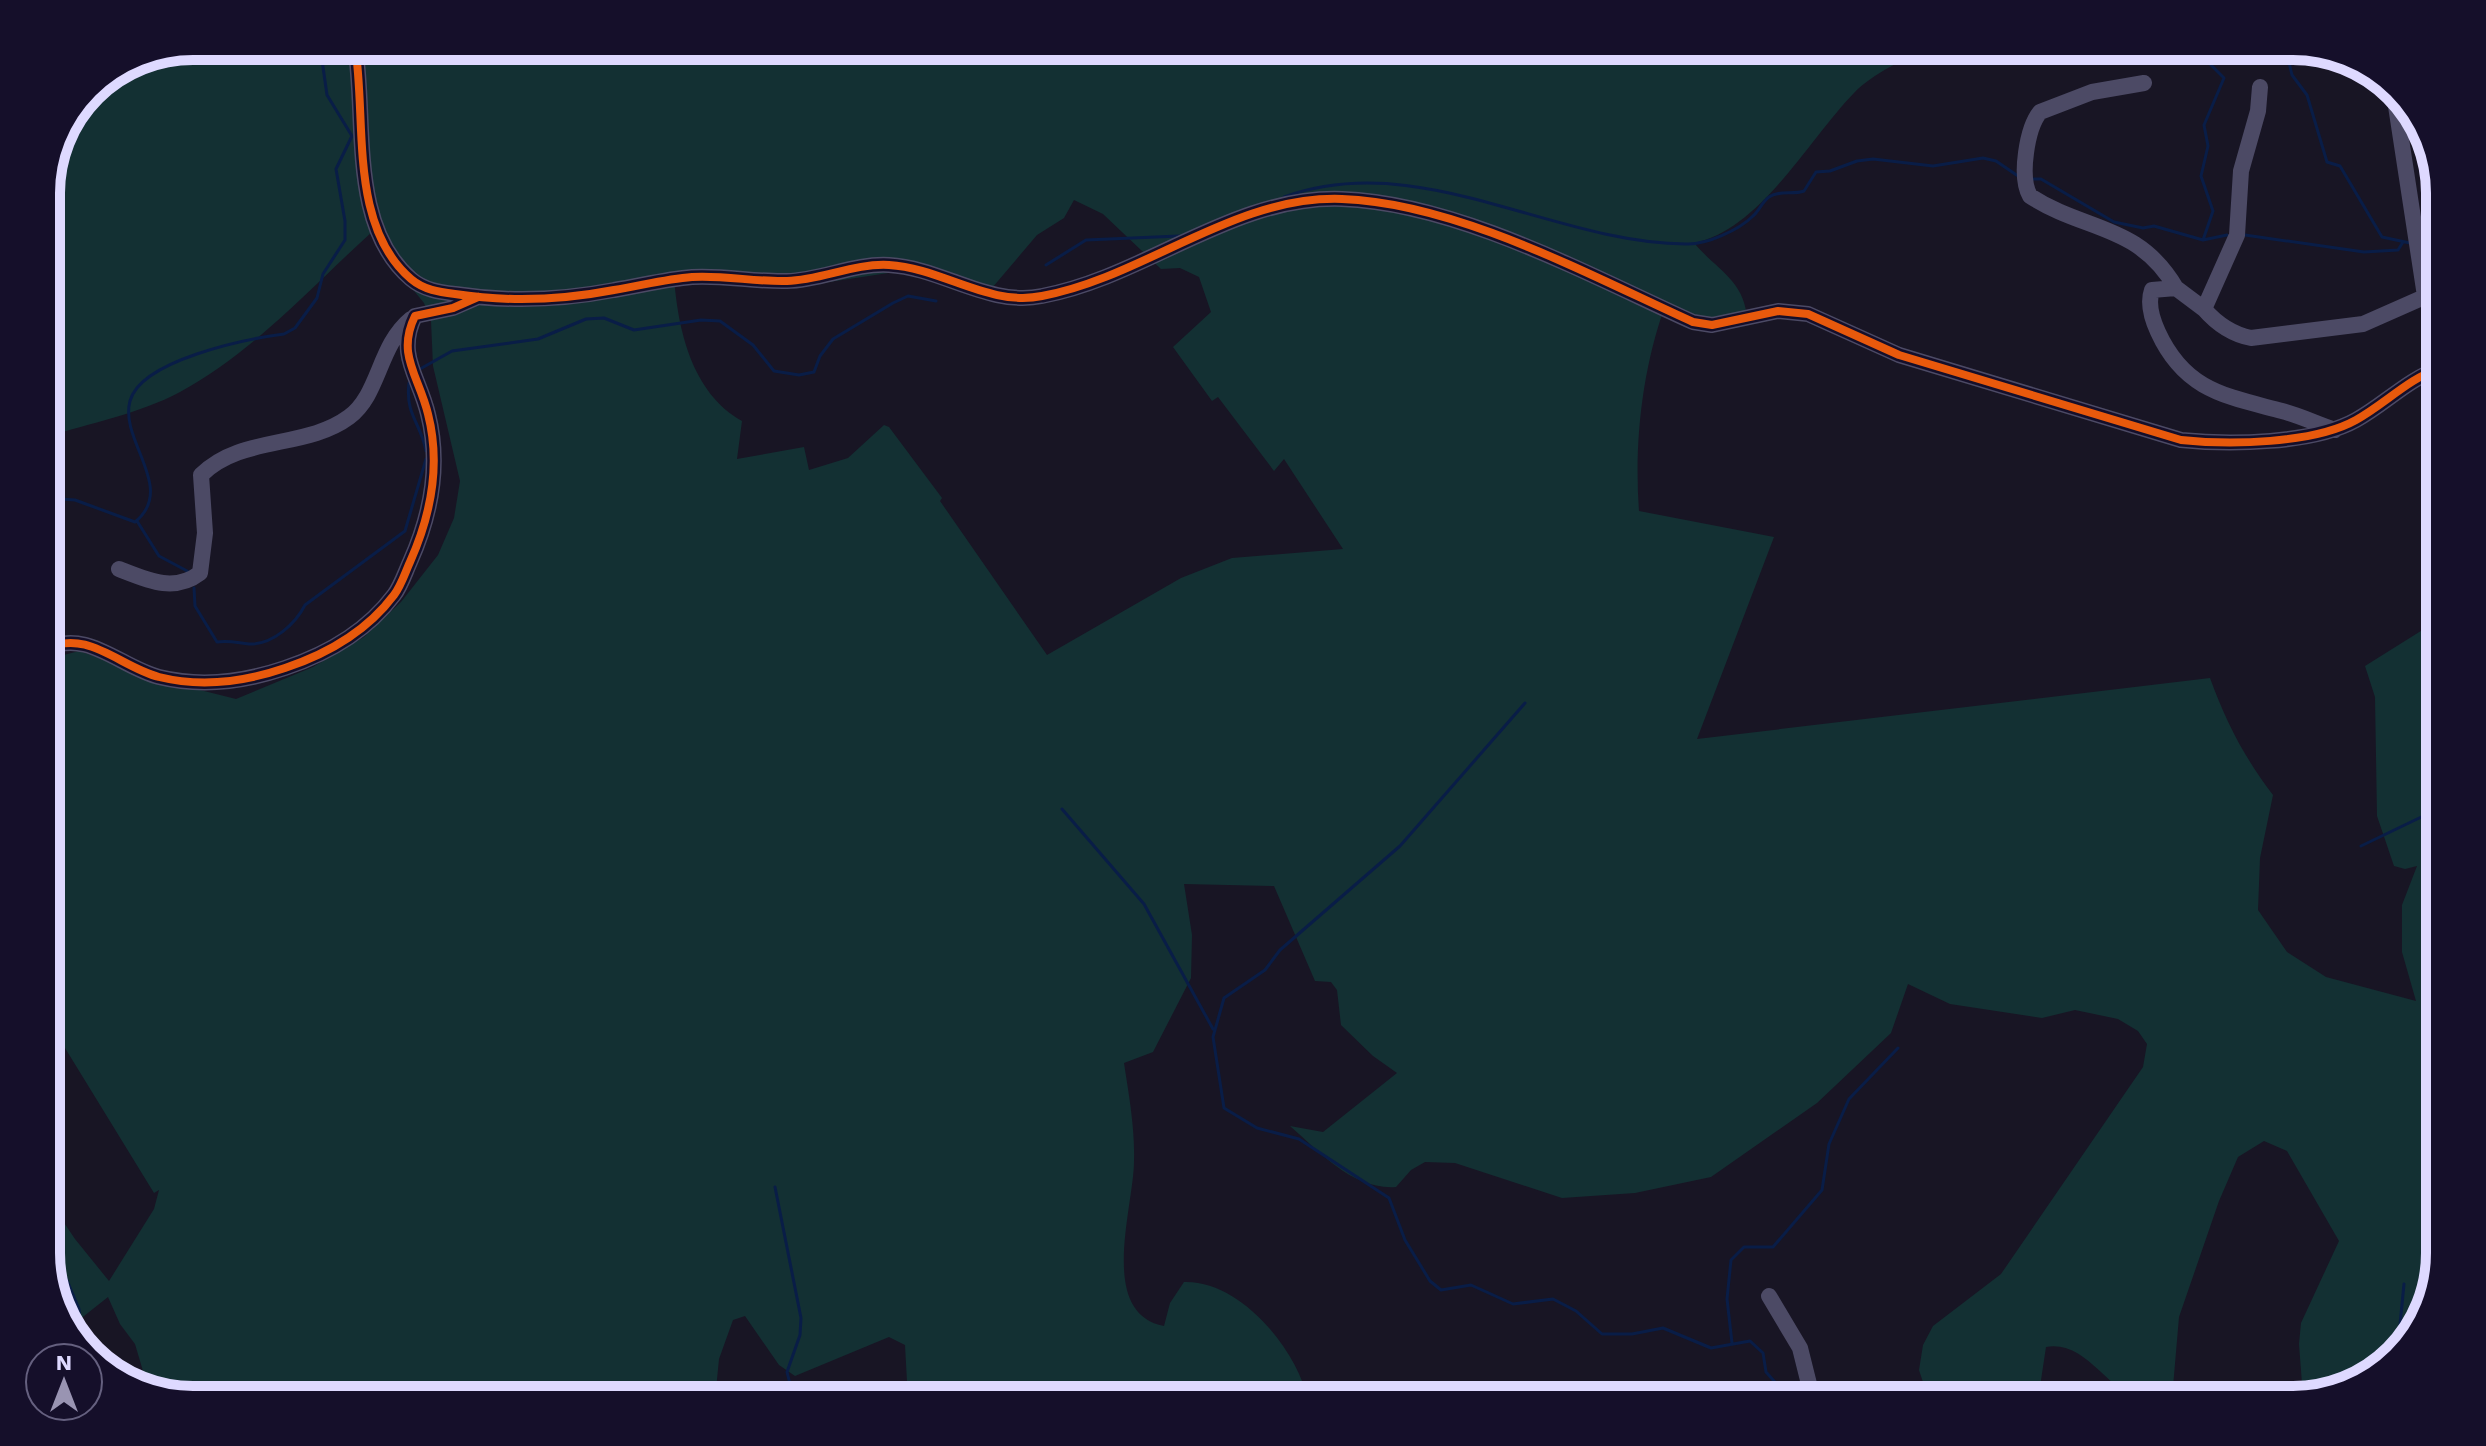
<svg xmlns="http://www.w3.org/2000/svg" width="2486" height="1446" font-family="'Work Sans',sans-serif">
	<rect width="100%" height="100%" fill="#181524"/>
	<path fill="#133033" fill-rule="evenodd" d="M193 46H1928C1905 60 1873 73 1854 93 1809 139 1760 230 1694 243 1717 270 1745 281 1747 319L1726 324 1665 306C1642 370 1634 444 1639 511L1774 537 1697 739 2210 678C2226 722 2244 757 2273 795L2260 858 2258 910 2287 952 2326 977 2416 1001 2402 952V905L2417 866 2405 869 2394 866 2377 816 2375 697 2365 666 2440 619V1254L2421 1326 2367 1380 2303 1397 2299 1344 2301 1323 2339 1241 2287 1151 2264 1141 2238 1157 2219 1201 2179 1317 2173 1387 2162 1400C2156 1400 2148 1401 2143 1400 2107 1392 2087 1340 2046 1347L2038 1400H1929L1919 1370 1923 1345 1933 1326 2001 1274 2143 1067 2147 1044 2138 1031 2118 1019 2075 1010 2042 1018 1950 1004 1908 984 1891 1033 1817 1103 1711 1177 1635 1193 1562 1198 1455 1163 1425 1162 1411 1170 1396 1187C1353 1190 1321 1153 1290 1126L1323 1132 1397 1073 1373 1056 1341 1025 1337 990 1331 982 1315 981 1274 886 1184 884 1192 935 1191 978 1153 1052 1124 1063C1129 1096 1135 1128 1134 1161 1134 1207 1097 1313 1164 1326L1170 1303 1184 1282C1240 1280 1297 1349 1308 1400H908L905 1345 889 1337 795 1376 779 1365 745 1316 733 1320 719 1359 715 1400H193L148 1388 135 1344 120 1324 108 1297 74 1324 73 1310C39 1282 46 1236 46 1196L75 1239 109 1281 154 1209 159 1190 154 1193 146 1180 46 1017V666L60 656 79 651 180 685 236 699 313 667 364 637 401 602 438 555 454 518 460 481 433 366 431 321 424 303 392 264 373 231C311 287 254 352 180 392 139 414 90 423 46 437V183L89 89 137 57ZM1074 200 1103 214 1161 269 1180 268 1199 277 1211 312 1173 347 1212 401 1218 397 1274 471 1284 459 1343 549 1232 558 1181 578 1047 655 940 501 942 498 889 427 884 425 848 458 809 470 804 447 737 459 742 421C692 393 678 330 674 277L816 284 908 270 992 288 1037 235 1064 218Z"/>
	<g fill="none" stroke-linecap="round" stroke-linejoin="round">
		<path stroke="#091d47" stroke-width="3" d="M2160 46 2195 61 2209 63 2224 78 2204 125 2208 146 2201 176 2213 211 2203 240
			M2285 46 2292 75 2307 95 2327 162 2340 166 2382 237 2410 243
			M2030 179H2041L2114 222 2143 228 2154 226 2203 240 2227 235
			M1284 197C1419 148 1551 243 1686 244 1706 245 1739 230 1753 216 1759 211 1762 202 1769 197 1778 190 1794 195 1804 191L1816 172 1830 171 1857 161 1873 159 1933 166 1983 158 1996 161 2018 176
			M2245 235 2364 252 2398 250 2403 242
			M2424 242 2440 241
			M1046 265 1086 240 1179 236
			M420 369 452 351 538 339 586 319 604 318 634 330 701 320 720 321 753 345 774 371 799 375 814 372 820 356 833 339 893 303 908 296 936 301
			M409 383C405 415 421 423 426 451
			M46 498 75 500 135 522C177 488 119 441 130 401 141 360 246 339 284 334L295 328 317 298 323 274 345 240V221L336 169 352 136 327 95 320 46
			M137 521 159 556 189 572
			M194 588 195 606 217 642C229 640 238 643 249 644 273 645 296 623 305 605L405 531 426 459
			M1525 703 1400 846 1280 950 1265 970 1224 998 1213 1037 1224 1108 1257 1128 1299 1139 1389 1198 1405 1240 1430 1281 1441 1290 1471 1285 1513 1304 1553 1299 1576 1311 1602 1334H1632L1663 1328 1711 1348 1750 1341 1763 1353 1766 1372 1791 1400
			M1062 809 1144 904 1213 1029
			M2361 846 2440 808
			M775 1187 801 1318 800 1335 787 1372 794 1400
			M46 1260 66 1278 79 1309 82 1335 100 1350 117 1378
			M1732 1343 1727 1299 1731 1260 1744 1247H1773L1822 1190 1829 1144 1849 1099 1898 1048
			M2402 1345 2399 1335 2404 1284"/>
		<path stroke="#4c4a65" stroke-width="16" d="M355 46C367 120 348 225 411 279 424 290 439 292 455 294 507 302 562 300 614 290 640 286 665 279 692 277 724 275 755 282 787 281 822 280 854 263 889 265 942 268 989 307 1042 296 1145 277 1234 195 1342 199 1457 203 1589 275 1693 322L1712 325 1778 311 1808 314 1899 355 2181 440C2229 445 2313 444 2356 420 2385 404 2408 379 2440 368
			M2144 83 2092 92 2040 112C2027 128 2019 177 2030 196 2085 232 2138 223 2176 288L2152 290C2147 304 2152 319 2158 332 2185 391 2226 396 2282 411 2301 416 2317 424 2335 430
			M2260 87 2258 111 2241 171 2237 235 2204 309C2217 324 2231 334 2251 338L2363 324 2440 290
			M2394 93 2425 296
			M2176 288 2204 309
			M119 569C147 580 174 593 200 573L205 533 201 475C241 435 306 449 349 417 380 394 378 346 411 319
			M46 649C87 628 120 667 159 677 200 687 244 682 285 668 327 654 367 631 394 595 401 586 405 573 410 562 431 515 441 465 428 414 419 376 396 355 415 316L453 308 476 298
			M1769 1296 1800 1348 1813 1400"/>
		<g stroke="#150f2a" stroke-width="13">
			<path id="cycleway" d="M355 46C367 120 348 225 411 279 424 290 439 292 455 294 507 302 562 300 614 290 640 286 665 279 692 277 724 275 755 282 787 281 822 280 854 263 889 265 942 268 989 307 1042 296 1145 277 1234 195 1342 199 1457 203 1589 275 1693 322L1712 325 1778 311 1808 314 1899 355 2181 440C2229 445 2313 444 2356 420 2385 404 2408 379 2440 368
				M46 649C87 628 120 667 159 677 200 687 244 682 285 668 327 654 367 631 394 595 401 586 405 573 410 562 431 515 441 465 428 414 419 376 396 355 415 316L453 308 478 297"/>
		</g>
		<use href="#cycleway" stroke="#e8590c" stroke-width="8"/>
	</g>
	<path d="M0 0H2486V1446H0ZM193 60H2293A133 133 0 0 1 2426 193V1253A133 133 0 0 1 2293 1386H193A133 133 0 0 1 60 1253V193A133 133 0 0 1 193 60Z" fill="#150f2a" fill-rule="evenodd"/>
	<path fill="none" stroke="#ded9ff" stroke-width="10" d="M193 60H2293A133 133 0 0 1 2426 193V1253A133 133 0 0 1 2293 1386H193A133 133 0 0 1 60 1253V193A133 133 0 0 1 193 60Z"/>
	<g transform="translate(64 1382)"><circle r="38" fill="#150f2a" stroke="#65607f" stroke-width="2"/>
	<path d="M0-6L14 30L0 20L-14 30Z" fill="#9994b2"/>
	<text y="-12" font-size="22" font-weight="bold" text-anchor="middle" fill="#ded9ff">N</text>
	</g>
</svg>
